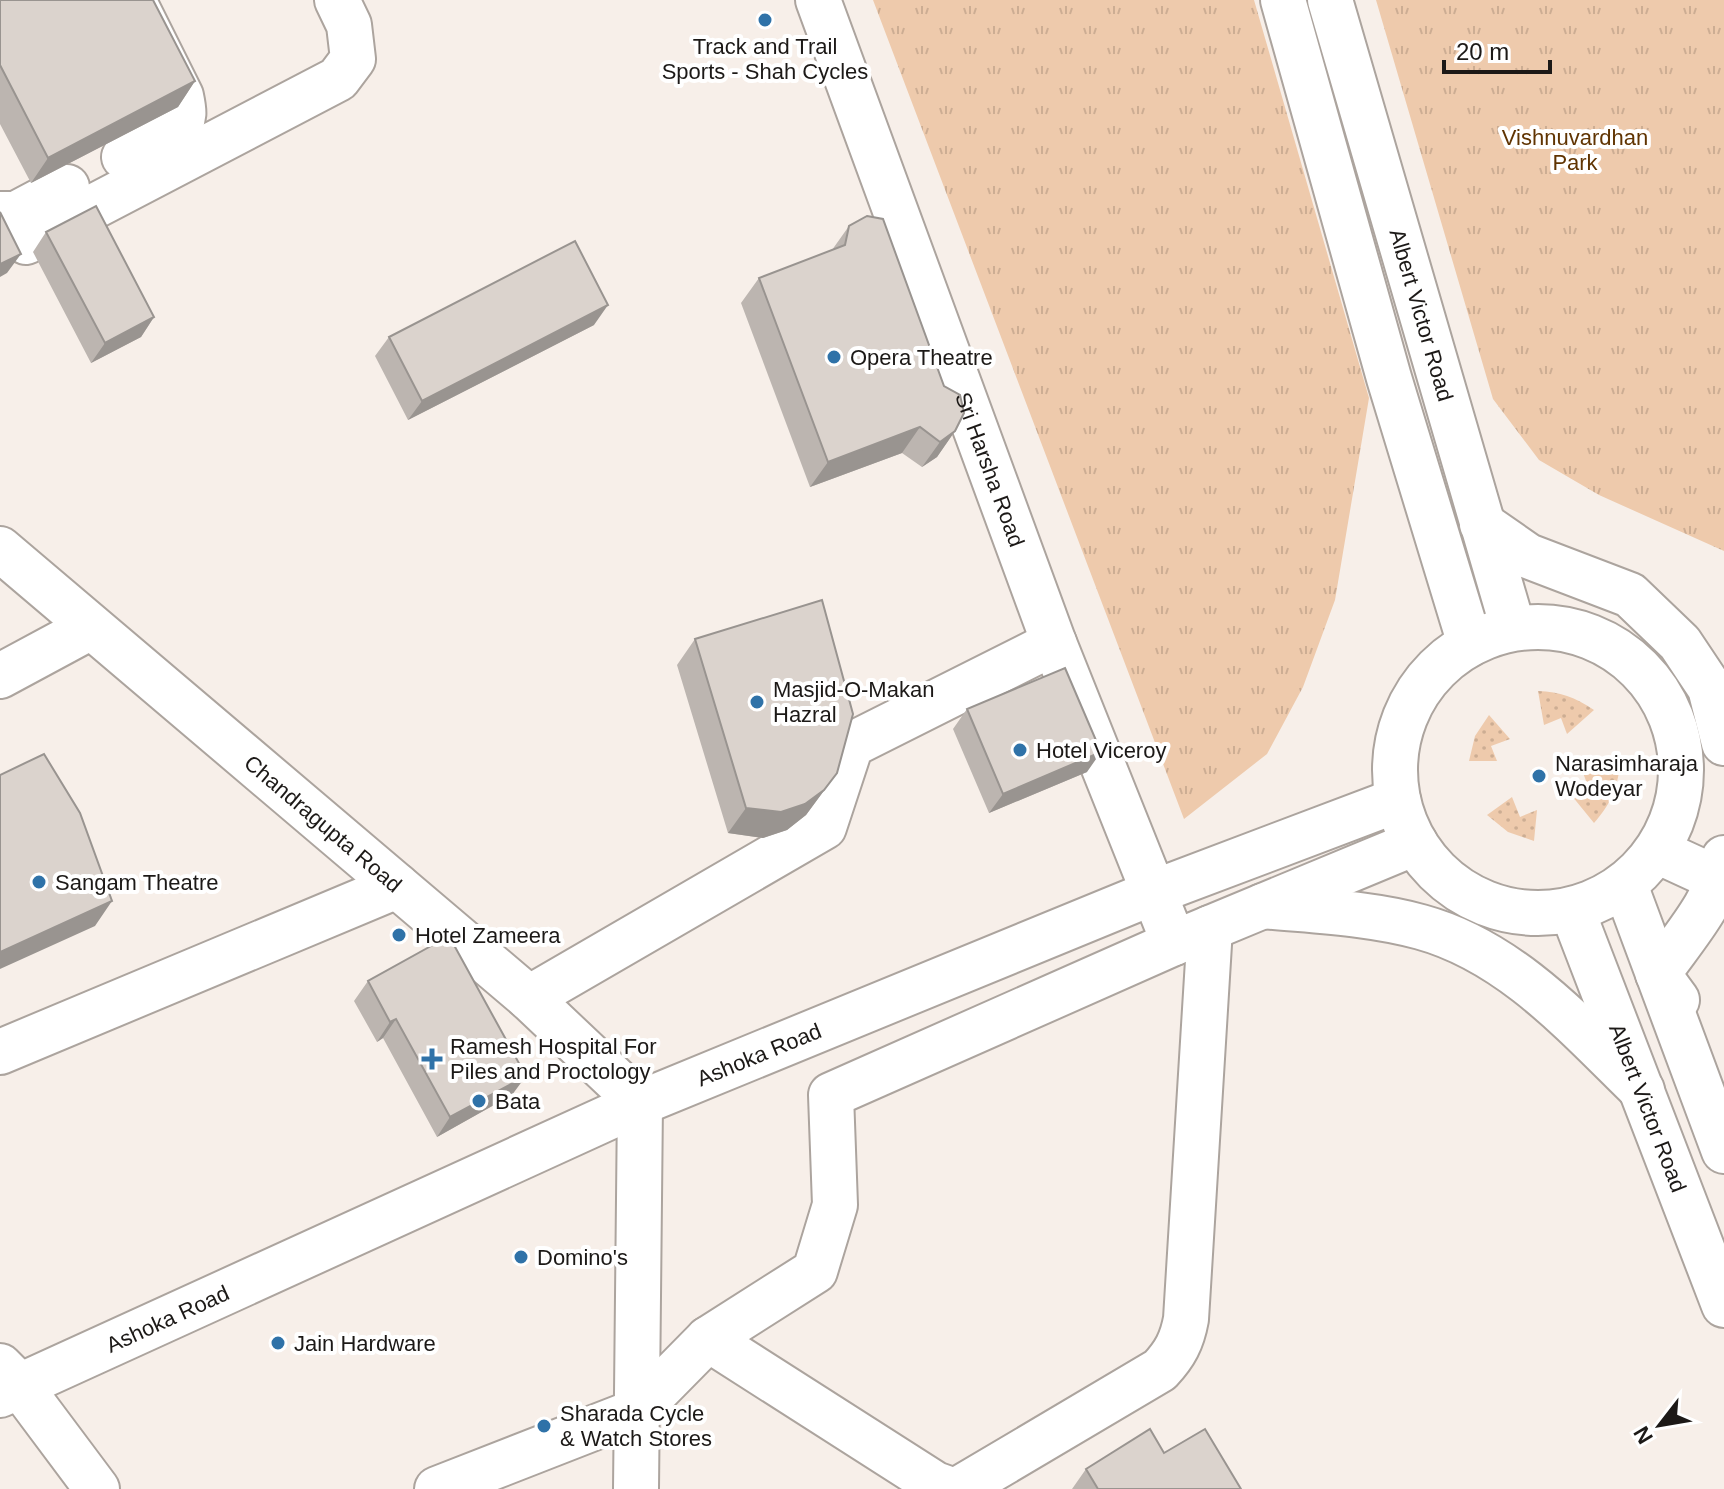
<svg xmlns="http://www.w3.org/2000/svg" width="1724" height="1489" font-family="Arial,sans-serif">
	<defs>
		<pattern id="grass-dots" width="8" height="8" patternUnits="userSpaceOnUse" patternTransform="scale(2)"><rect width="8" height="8" fill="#eecaac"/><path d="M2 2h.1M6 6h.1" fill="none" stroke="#ccad93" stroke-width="1.8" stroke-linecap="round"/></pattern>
		<pattern id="park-tufts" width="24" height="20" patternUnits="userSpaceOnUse" patternTransform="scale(2)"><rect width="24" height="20" fill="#eecaac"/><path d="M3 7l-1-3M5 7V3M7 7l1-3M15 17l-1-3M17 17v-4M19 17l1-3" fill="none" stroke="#ccad93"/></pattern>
	</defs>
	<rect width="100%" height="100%" fill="#f7efe9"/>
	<path fill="url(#grass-dots)" d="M1538 691C1560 692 1575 697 1594 710L1567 734 1561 718 1544 725Z
		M1489 715 1510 739 1491 746 1497 761H1469L1475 736Z
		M1620 765C1617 790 1610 805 1594 823L1572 796 1589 789 1582 770Z
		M1512 797 1520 817 1537 810 1534 841 1508 832 1487 815Z"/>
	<path fill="url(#park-tufts)" d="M873 0H1254L1369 398 1335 600 1303 687 1267 754 1184 819Z
		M1376 0H1724V551L1599 495 1539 460 1493 399Z"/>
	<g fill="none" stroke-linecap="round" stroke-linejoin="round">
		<g stroke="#aca49e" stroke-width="48">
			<g id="minor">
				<path id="s1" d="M818 0 1054 643 1174 943"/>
				<path d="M124 157 176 130C186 119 184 110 181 96L133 0"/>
				<path d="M0 214H16L67 187"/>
				<path d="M26 242 338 79 353 59 349 25 337 0"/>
				<path d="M1482 524 1528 556 1630 595 1680 643 1710 688 1724 743"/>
				<path d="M0 676 91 627"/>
				<path d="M1657 851 1720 880"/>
				<path d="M529 998 824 827 851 745 1054 643"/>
				<path d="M1677 1000 1658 974C1683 938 1717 902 1724 858"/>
				<path d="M0 1052 397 886"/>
				<path d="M708 1339 935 1484 949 1489"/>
				<path d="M0 1366 20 1386 97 1489"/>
				<path d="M437 1489 637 1411 708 1339 815 1271 835 1205 831 1095 1174 943 1415 843"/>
				<path d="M636 1489 640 1103"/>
				<path d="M959 1489 1160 1370C1175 1354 1182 1341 1186 1319L1210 928"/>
			</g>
		</g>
		<g stroke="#aca49e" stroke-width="48">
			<g id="major">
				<path d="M1283 0 1389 378 1470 644"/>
				<path id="s2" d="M1330 0 1513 628"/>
				<path id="s3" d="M0 549 529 998 640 1103"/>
				<circle cx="1538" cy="770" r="143"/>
				<path d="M1625 885 1724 1151"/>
				<path d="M1263 906C1315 911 1371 913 1421 927 1512 952 1577 1027 1642 1090"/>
				<path id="s4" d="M1572 910 1724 1305"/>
				<path id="s5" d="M0 1395 640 1103 1152 893 1398 800"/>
			</g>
		</g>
		<use href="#minor" stroke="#fff" stroke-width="44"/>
		<use href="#major" stroke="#fff" stroke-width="44"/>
	</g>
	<path fill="#bcb5b0" d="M0 0 195 81 178 107 31 183 0 124Z
		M849 226 955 431 937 457 922 467 902 453 810 487 741 303 759 278 832 250Z
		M46 232 154 317 141 337 91 363 33 252Z
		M594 325 408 420 375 356 389 337Z
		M695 639 837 773 806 815 787 830 763 838 728 833 677 665Z
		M967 709 1087 772 989 813 953 729Z
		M368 981 512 1095 437 1137 383 1038 377 1042 354 1001Z
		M1164 1453 1241 1489H1072L1086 1469Z"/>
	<path fill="#999490" d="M195 81 178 107 31 183 48 158Z
		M21 254 7 273 0 277V264Z
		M608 305 594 325 408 420 422 401Z
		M154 317 141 337 91 363 105 343Z
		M920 427 902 453 810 487 828 462Z
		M955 431 937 457 922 467 940 442Z
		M1101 752 1087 772 989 813 1003 794Z
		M837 773 806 815 787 830 763 838 728 833 746 808Z
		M112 901 95 926 0 969V952Z
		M396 1019 383 1038 377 1042 390 1022Z
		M526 1076 512 1095 437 1137 450 1117Z"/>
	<path fill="#dbd3cd" stroke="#999490" stroke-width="2" d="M0 0H153L195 81 48 158 0 65Z
		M96 206 154 317 105 343 46 232Z
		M0 212 21 254 0 264Z
		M867 216 883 219 944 386 960 395 964 413 955 431 940 442 920 427 828 462 759 278 845 245 849 226Z
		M575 241 608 305 422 401 389 337Z
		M822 600 853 714 837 773 824 790 805 804 781 812 746 808 695 639Z
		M1065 668 1101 752 1003 794 967 709Z
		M44 754 80 813 112 901 0 952V775Z
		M449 936 526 1076 450 1117 396 1019 390 1022 368 981Z
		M1150 1429 1164 1453 1205 1429 1241 1489H1098L1086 1469Z"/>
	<g fill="#2f72a8" stroke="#fff" stroke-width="3">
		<circle cx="765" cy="20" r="8"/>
		<circle cx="834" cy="357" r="8"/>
		<circle cx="757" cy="702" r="8"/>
		<circle cx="1020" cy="750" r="8"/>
		<circle cx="1539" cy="776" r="8"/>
		<circle cx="39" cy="882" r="8"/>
		<circle cx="399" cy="935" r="8"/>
		<path d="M428 1047h8v8h8v8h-8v8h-8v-8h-8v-8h8z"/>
		<circle cx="479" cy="1101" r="8"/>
		<circle cx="521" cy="1257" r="8"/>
		<circle cx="278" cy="1343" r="8"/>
		<circle cx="544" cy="1426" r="8"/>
	</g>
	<g text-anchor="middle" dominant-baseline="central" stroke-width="8" stroke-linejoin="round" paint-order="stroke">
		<g font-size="22" fill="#1c1917" stroke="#fff" text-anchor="start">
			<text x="765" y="46" text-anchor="middle">Track and Trail<tspan x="765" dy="25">Sports - Shah Cycles</tspan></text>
			<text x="850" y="357">Opera Theatre</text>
			<text x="773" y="689">Masjid-O-Makan<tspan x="773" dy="25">Hazral</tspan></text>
			<text x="1036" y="750">Hotel Viceroy</text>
			<text x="1555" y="763">Narasimharaja<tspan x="1555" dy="25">Wodeyar</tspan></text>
			<text x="55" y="882">Sangam Theatre</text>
			<text x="415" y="935">Hotel Zameera</text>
			<text x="450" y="1046">Ramesh Hospital For<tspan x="450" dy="25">Piles and Proctology</tspan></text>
			<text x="495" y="1101">Bata</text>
			<text x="537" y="1257">Domino's</text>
			<text x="294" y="1343">Jain Hardware</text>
			<text x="560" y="1413">Sharada Cycle<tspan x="560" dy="25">&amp; Watch Stores</tspan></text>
		</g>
		<g font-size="22" fill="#603402" stroke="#fff">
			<text x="1575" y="137">Vishnuvardhan<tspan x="1575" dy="25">Park</tspan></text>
		</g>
		<g font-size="22" fill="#1c1917" stroke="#fff">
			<text stroke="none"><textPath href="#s2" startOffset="328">Albert Victor Road</textPath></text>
			<text stroke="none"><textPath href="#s1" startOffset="500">Sri Harsha Road</textPath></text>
			<text stroke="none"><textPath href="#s3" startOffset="424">Chandragupta Road</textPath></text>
			<text stroke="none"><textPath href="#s5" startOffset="832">Ashoka Road</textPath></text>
			<text stroke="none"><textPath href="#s4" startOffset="212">Albert Victor Road</textPath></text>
			<text stroke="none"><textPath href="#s5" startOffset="184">Ashoka Road</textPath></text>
		</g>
	</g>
	<g transform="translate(1660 1425) rotate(239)" stroke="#ffffff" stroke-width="6" paint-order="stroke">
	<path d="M0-6L14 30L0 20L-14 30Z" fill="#1c1917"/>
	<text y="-12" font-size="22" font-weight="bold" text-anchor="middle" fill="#1c1917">N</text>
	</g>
	<path d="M1444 60v12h106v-12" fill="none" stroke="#1c1917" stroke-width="4"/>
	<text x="1456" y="60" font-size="24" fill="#1c1917" stroke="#ffffff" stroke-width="6" paint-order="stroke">20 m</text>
</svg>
